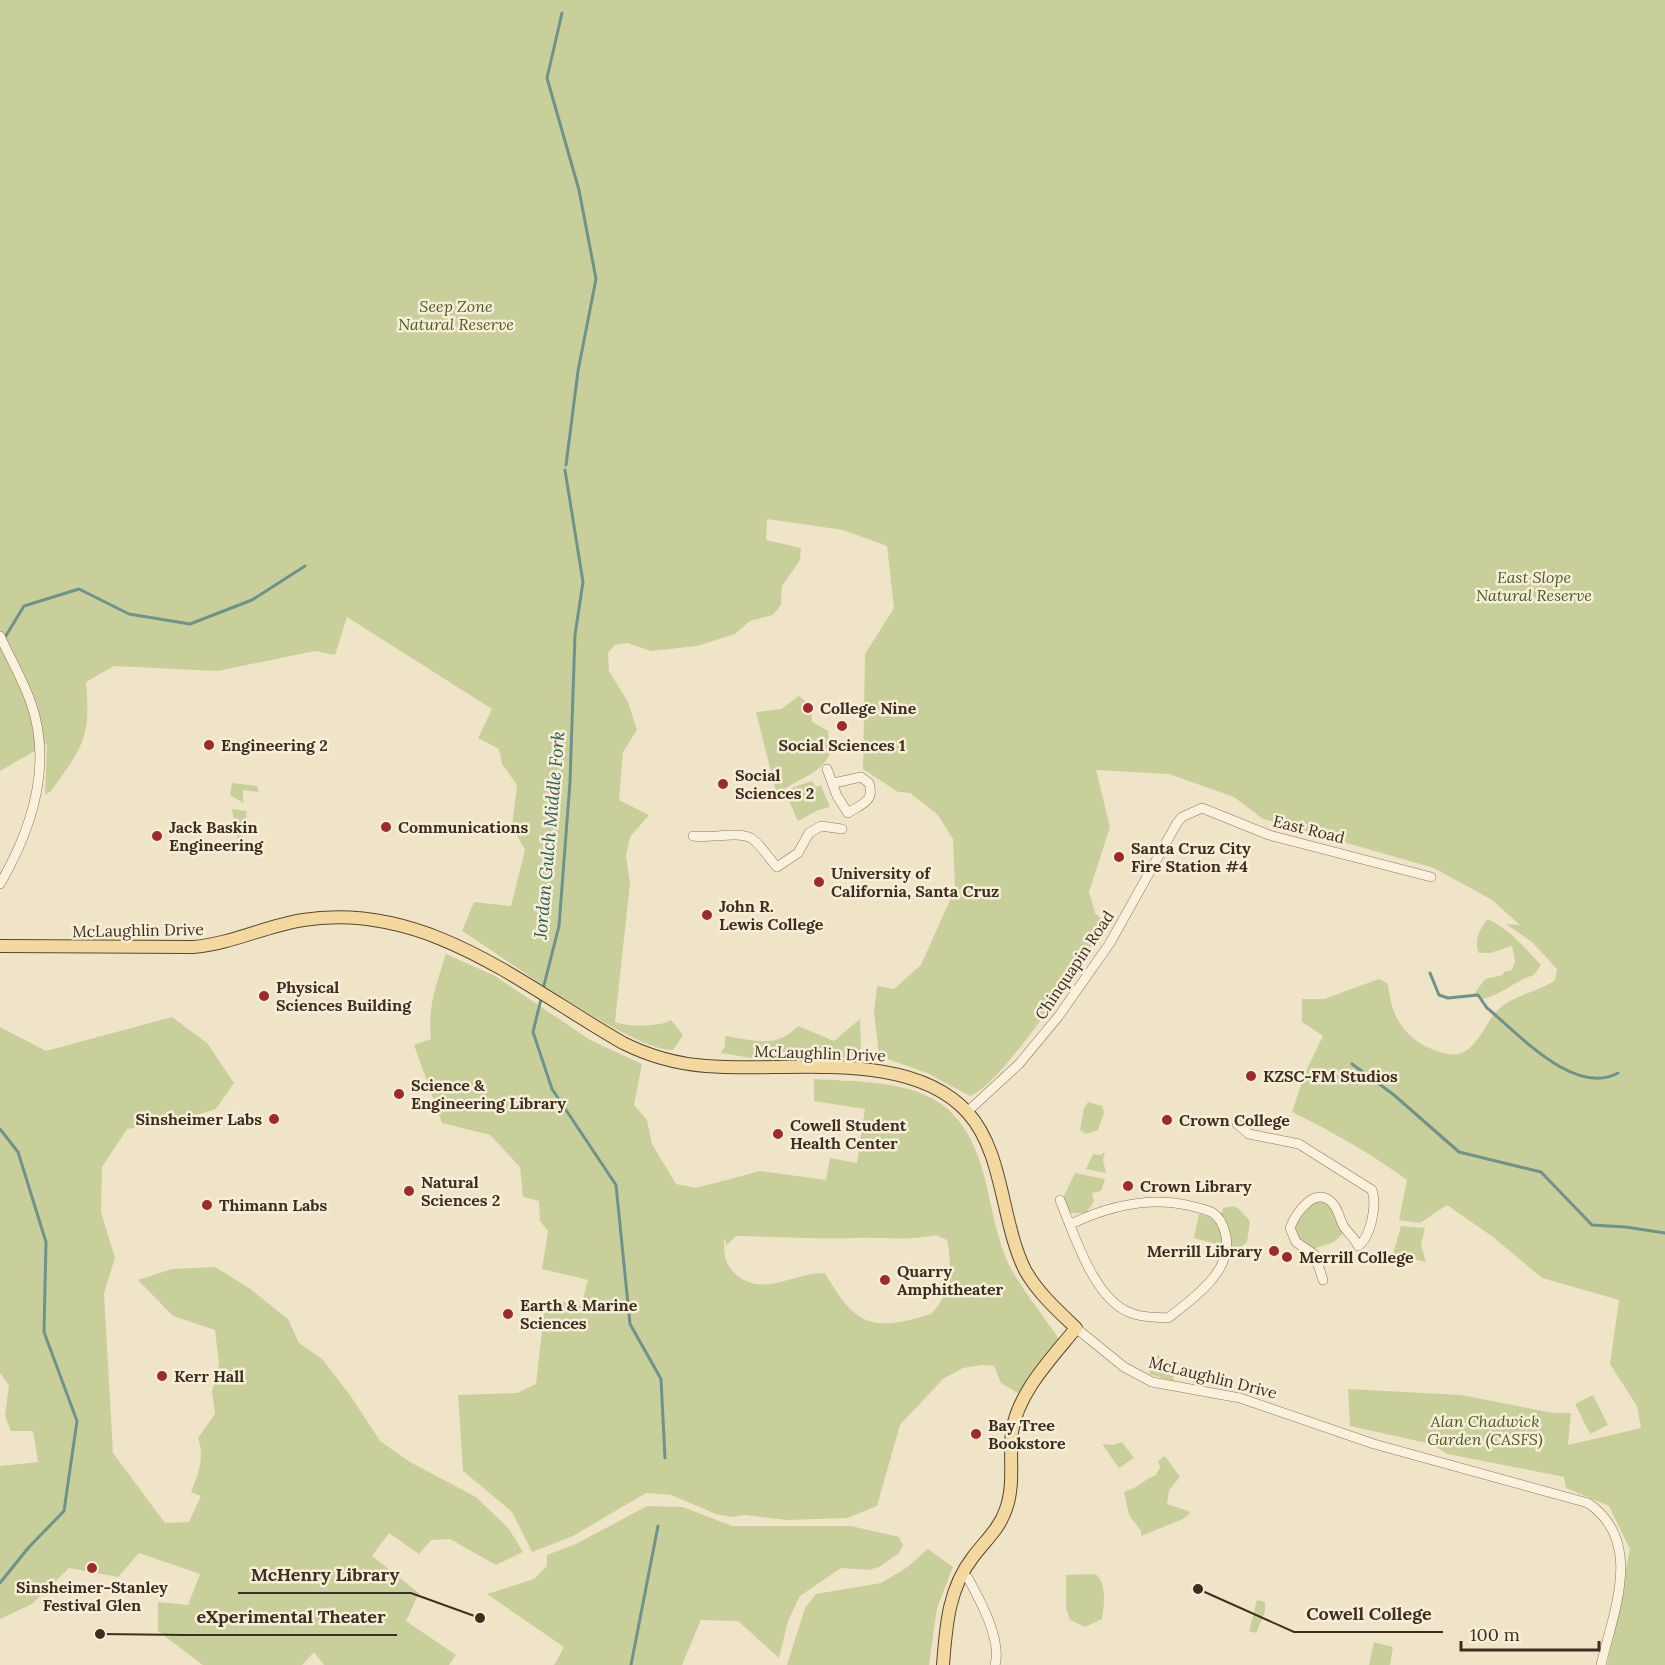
<svg xmlns="http://www.w3.org/2000/svg" width="1665" height="1665" font-family="Lora,serif">
	<rect width="100%" height="100%" fill="#f0e4c8"/>
	<path fill="#c9cf9b" fill-rule="evenodd" d="M0 0H1665V1665H1607L1630 1549 1609 1506 1566 1488 1564 1477 1448 1454 1431 1444 1350 1426 1348 1389 1461 1395 1553 1413H1571L1568 1445 1641 1428 1637 1406 1610 1364 1619 1300 1542 1278 1493 1237 1447 1205 1420 1223 1399 1220 1407 1180C1370 1153 1333 1132 1292 1112L1305 1073 1323 1036 1302 1022V999H1324L1379 979 1388 984C1391 1019 1407 1042 1440 1052 1449 1055 1459 1056 1467 1050 1482 1039 1487 1019 1501 1007 1517 994 1539 992 1555 980L1557 969 1532 942 1506 924 1520 925 1492 900 1434 868 1263 819 1234 797 1169 774 1096 770 1110 827 1089 892 1095 913 1107 925C1083 959 1003 1084 970 1096L927 1073 879 1056 874 1012 877 986 894 989 921 965 955 889 953 839 937 814 910 793 898 792 863 769 865 654 894 608 887 546 843 530 767 519 766 540 801 548 800 560 782 586 781 605 773 615 750 621 735 634 697 646 651 651 628 643 615 645 608 653 609 671 628 702 637 730 623 752 619 800 649 815 630 837 626 856 630 883 615 1022C626 1027 661 1027 671 1020L683 1035 673 1050C632 1051 503 957 462 931L474 902 511 906 525 850 512 826 517 785 502 764 499 749 478 738 492 709 347 617 335 655 315 651 217 671 114 666 86 682C91 738 83 747 51 791L45 795 47 744 0 771Z
		M799 696 811 706 812 722 828 731 830 754C818 778 795 777 777 796L756 712 781 709Z
		M812 781 816 787 821 785 830 807 818 810 798 821 789 801 795 798 791 788Z
		M232 783 257 786 259 792 243 790V803L230 795Z
		M232 809 247 811 241 848H239Z
		M1488 919C1509 929 1525 948 1541 965L1534 975C1516 980 1501 995 1482 999L1474 994 1485 979 1503 975 1504 972 1512 970 1515 961 1512 946 1490 953H1479C1473 941 1480 928 1488 919Z
		M446 954 495 976 592 1041 642 1064 634 1105 647 1120 652 1144 676 1184 696 1188 760 1171 826 1180 830 1158 857 1163 865 1109 814 1101V1079C899 1084 961 1080 985 1179 992 1207 997 1241 1010 1267 1024 1292 1043 1315 1059 1339L1018 1393 1001 1383 994 1366 982 1365 963 1368 943 1379 900 1425 877 1506 847 1518 787 1520 745 1515 731 1517 716 1514 671 1495 646 1493 573 1536 532 1552 512 1512 463 1471 458 1395 517 1393 536 1384 544 1313 552 1299 581 1306 588 1280 542 1269 548 1231 540 1221 539 1201 523 1197 520 1167 490 1135 442 1123 414 1045 431 1039C427 1008 437 982 446 954ZM936 1235 947 1240C953 1265 950 1296 931 1314 872 1332 856 1327 825 1273 795 1272 765 1297 738 1276 724 1265 724 1255 724 1238L727 1245 736 1236C777 1237 817 1239 857 1238 884 1237 910 1241 936 1235Z
		M172 1017 207 1043 234 1083 216 1109 173 1122 127 1129 102 1167 101 1212 115 1258 104 1293 113 1453 165 1523 189 1522 201 1496 191 1492C198 1475 205 1457 198 1438L215 1414 212 1392 219 1363 215 1330 173 1316 138 1280 172 1269 215 1267 249 1288 288 1319 299 1343 322 1359 350 1395 380 1441 410 1462 476 1497 509 1529 523 1552 496 1565 450 1539 431 1540 419 1554 389 1533 372 1556 419 1593 406 1621 456 1655 449 1665H324L314 1652 302 1665H203L158 1631V1602L188 1605 200 1574 139 1553 118 1577 69 1568 32 1604 0 1619V1466L38 1462 33 1431H11L5 1416 9 1385 0 1373V1027L46 1051Z
		M860 1019 861 1048 856 1058 845 1060H764L721 1053 725 1046V1036C753 1040 777 1049 798 1026L834 1041Z
		M1088 1102 1102 1106 1104 1113 1098 1130 1086 1134 1080 1130 1084 1108Z
		M1105 1152 1103 1160 1106 1173 1086 1169 1093 1154 1100 1155Z
		M1075 1173 1105 1179 1101 1191 1092 1193 1094 1202 1086 1213H1068L1062 1200Z
		M1315 1200 1331 1204 1344 1232 1334 1242 1313 1249 1297 1240 1294 1226Z
		M1233 1206 1239 1209 1250 1221 1247 1242 1239 1249 1230 1246 1221 1215 1223 1208Z
		M1199 1214C1216 1217 1219 1225 1224 1240L1220 1245 1194 1238Z
		M1401 1226 1425 1228 1421 1245 1426 1262 1393 1254Z
		M1158 1355C1170 1361 1177 1367 1173 1381L1149 1374Z
		M1593 1395 1608 1425 1590 1434 1575 1404Z
		M1122 1442 1134 1458 1119 1468 1102 1444 1113 1445Z
		M1165 1456 1180 1477 1169 1490 1167 1504 1191 1512 1183 1519 1141 1536V1531L1129 1515 1124 1492C1140 1487 1143 1480 1156 1475L1160 1467 1158 1461Z
		M647 1506 683 1507 732 1526H851L899 1537 903 1545 899 1553 879 1567 869 1570 841 1568 800 1596 788 1621 779 1658 738 1621 701 1620 682 1665H554L564 1647 487 1594 534 1579 547 1566V1555L576 1544Z
		M928 1549 953 1567 937 1608 929 1665H787L805 1608 816 1594 881 1583 906 1568Z
		M1092 1574 1097 1575C1107 1586 1104 1606 1102 1619L1085 1627 1070 1620 1066 1608V1575Z
		M1257 1600 1265 1602V1612L1256 1633 1249 1631Z
		M1374 1642 1393 1647 1390 1665H1369Z"/>
	<g fill="none" stroke-linecap="round" stroke-linejoin="round">
		<path stroke="#6f938a" stroke-width="3" d="M562 13 547 78 579 190 596 279 578 371 566 465
			M4 639 24 606 79 589 129 614 190 624 252 600 305 566
			M1430 973 1439 995 1448 998 1478 995 1487 1008C1518 1033 1574 1097 1618 1073
			M543 989 559 926 570 782 575 635 583 582 565 470
			M542 995 533 1032 552 1089 616 1185 630 1324 661 1379 665 1458
			M1352 1064 1394 1095 1459 1152 1541 1172 1592 1225 1626 1227 1665 1233
			M0 1129 18 1152 46 1242 44 1332 77 1421 64 1511 29 1547 0 1583
			M631 1665 658 1526"/>
		<g stroke="#8d765c" stroke-width="10">
			<path id="minor" d="M0 636C10 658 23 680 31 703 53 766 32 829 0 884
				M827 769 837 796 848 813C861 804 875 802 869 783L861 777 834 783
				M693 836C710 839 736 831 751 838 760 843 769 859 777 867L798 853 809 833 821 826 842 829
				M967 1112 1019 1064 1058 1017 1110 943 1177 823 1182 817 1202 808 1269 835 1431 877
				M1237 1124 1249 1134 1299 1144 1372 1190C1377 1205 1371 1237 1358 1246 1355 1238 1349 1234 1344 1227 1340 1220 1339 1212 1334 1205 1317 1183 1296 1212 1290 1228L1296 1242 1315 1255 1323 1280
				M1060 1200C1074 1234 1094 1300 1131 1313 1142 1318 1156 1317 1168 1318 1194 1298 1236 1269 1225 1232 1223 1225 1219 1217 1213 1213 1207 1209 1198 1208 1191 1206 1150 1196 1109 1206 1071 1224
				M1076 1328 1124 1367 1152 1382 1240 1398 1374 1444 1588 1503C1644 1541 1614 1610 1601 1665
				M968 1578C980 1600 1002 1640 995 1665"/>
		</g>
		<g stroke="#5b4430" stroke-width="14">
			<path id="major" d="M0 946 193 947C231 944 265 926 303 920 427 901 523 986 623 1043 649 1056 678 1064 706 1066 786 1073 910 1048 968 1113 1004 1153 1001 1222 1025 1270 1038 1293 1057 1310 1076 1328 1052 1358 1018 1392 1012 1432 1009 1457 1015 1484 1006 1509 1000 1528 985 1541 973 1557 948 1589 946 1627 943 1665"/>
		</g>
		<use href="#minor" stroke="#faf1dc" stroke-width="9"/>
		<use href="#major" stroke="#f3d9a0" stroke-width="12"/>
	</g>
	<g fill="#9e2a2b" stroke="#f7eed8" stroke-width="2">
		<circle cx="808" cy="708" r="6"/>
		<circle cx="842" cy="726" r="6"/>
		<circle cx="209" cy="745" r="6"/>
		<circle cx="723" cy="784" r="6"/>
		<circle cx="386" cy="827" r="6"/>
		<circle cx="157" cy="836" r="6"/>
		<circle cx="1119" cy="857" r="6"/>
		<circle cx="819" cy="882" r="6"/>
		<circle cx="707" cy="915" r="6"/>
		<circle cx="264" cy="996" r="6"/>
		<circle cx="1251" cy="1076" r="6"/>
		<circle cx="399" cy="1094" r="6"/>
		<circle cx="274" cy="1119" r="6"/>
		<circle cx="1167" cy="1120" r="6"/>
		<circle cx="778" cy="1134" r="6"/>
		<circle cx="1128" cy="1186" r="6"/>
		<circle cx="409" cy="1191" r="6"/>
		<circle cx="207" cy="1205" r="6"/>
		<circle cx="1274" cy="1251" r="6"/>
		<circle cx="1287" cy="1257" r="6"/>
		<circle cx="885" cy="1280" r="6"/>
		<circle cx="508" cy="1314" r="6"/>
		<circle cx="162" cy="1376" r="6"/>
		<circle cx="976" cy="1434" r="6"/>
		<circle cx="92" cy="1568" r="6"/>
	</g>
	<g text-anchor="middle" dominant-baseline="central" stroke-width="5" stroke-linejoin="round" paint-order="stroke">
		<g font-size="16" font-style="italic" fill="#4d5a26" stroke="#f7eed8">
			<text x="456" y="306">Seep Zone<tspan x="456" dy="18">Natural Reserve</tspan></text>
			<text x="1534" y="577">East Slope<tspan x="1534" dy="18">Natural Reserve</tspan></text>
			<text x="1485" y="1421">Alan Chadwick<tspan x="1485" dy="18">Garden (CASFS)</tspan></text>
		</g>
		<g font-size="16" font-weight="bold" fill="#3d2e20" stroke="#f7eed8" text-anchor="start">
			<text x="820" y="708">College Nine</text>
			<text x="221" y="745">Engineering 2</text>
			<text x="842" y="745" text-anchor="middle">Social Sciences 1</text>
			<text x="735" y="775">Social<tspan x="735" dy="18">Sciences 2</tspan></text>
			<text x="169" y="827">Jack Baskin<tspan x="169" dy="18">Engineering</tspan></text>
			<text x="398" y="827">Communications</text>
			<text x="1131" y="848">Santa Cruz City<tspan x="1131" dy="18">Fire Station #4</tspan></text>
			<text x="831" y="873">University of<tspan x="831" dy="18">California, Santa Cruz</tspan></text>
			<text x="719" y="906">John R.<tspan x="719" dy="18">Lewis College</tspan></text>
			<text x="276" y="987">Physical<tspan x="276" dy="18">Sciences Building</tspan></text>
			<text x="1263" y="1076">KZSC-FM Studios</text>
			<text x="411" y="1085">Science &amp;<tspan x="411" dy="18">Engineering Library</tspan></text>
			<text x="262" y="1119" text-anchor="end">Sinsheimer Labs</text>
			<text x="1179" y="1120">Crown College</text>
			<text x="790" y="1125">Cowell Student<tspan x="790" dy="18">Health Center</tspan></text>
			<text x="421" y="1182">Natural<tspan x="421" dy="18">Sciences 2</tspan></text>
			<text x="1140" y="1186">Crown Library</text>
			<text x="219" y="1205">Thimann Labs</text>
			<text x="1262" y="1251" text-anchor="end">Merrill Library</text>
			<text x="1299" y="1257">Merrill College</text>
			<text x="897" y="1271">Quarry<tspan x="897" dy="18">Amphitheater</tspan></text>
			<text x="520" y="1305">Earth &amp; Marine<tspan x="520" dy="18">Sciences</tspan></text>
			<text x="174" y="1376">Kerr Hall</text>
			<text x="988" y="1425">Bay Tree<tspan x="988" dy="18">Bookstore</tspan></text>
			<text x="92" y="1587" text-anchor="middle">Sinsheimer-Stanley<tspan x="92" dy="18">Festival Glen</tspan></text>
		</g>
		<g font-size="16" fill="#3d2e20" stroke="#f7eed8">
			<text transform="translate(1309 829) rotate(14)">East Road</text>
			<text transform="translate(138 930) rotate(-1)">McLaughlin Drive</text>
			<text transform="translate(1074 965) rotate(-56)">Chinquapin Road</text>
			<text transform="translate(820 1053) rotate(2)">McLaughlin Drive</text>
			<text transform="translate(1213 1377) rotate(14)">McLaughlin Drive</text>
		</g>
		<g font-size="18" font-style="italic" fill="#2f5d5a" stroke="#f7eed8">
			<text transform="translate(549 835) rotate(-85)">Jordan Gulch Middle Fork</text>
		</g>
	</g>
	<path fill="none" stroke="#3d2e20" stroke-width="2" d="M480 1618L411 1593H238M1198 1589L1294 1632H1443M100 1634L184 1635H397"/>
	<g fill="#3d2e20" stroke="#f7eed8" stroke-width="2">
		<circle cx="480" cy="1618" r="6"/>
		<circle cx="1198" cy="1589" r="6"/>
		<circle cx="100" cy="1634" r="6"/>
	</g>
	<g font-size="18" text-anchor="middle" font-weight="bold" fill="#3d2e20" stroke="#f7eed8" stroke-width="5" stroke-linejoin="round" paint-order="stroke">
		<text x="325" y="1581">McHenry Library</text>
		<text x="1369" y="1620">Cowell College</text>
		<text x="291" y="1623">eXperimental Theater</text>
	</g>
	<path d="M1461 1641v9h138v-9" fill="none" stroke="#3d2e20" stroke-width="3"/>
	<text x="1470" y="1641" font-size="18" fill="#3d2e20" stroke="#f7eed8" stroke-width="4.5" paint-order="stroke">100 m</text>
</svg>
